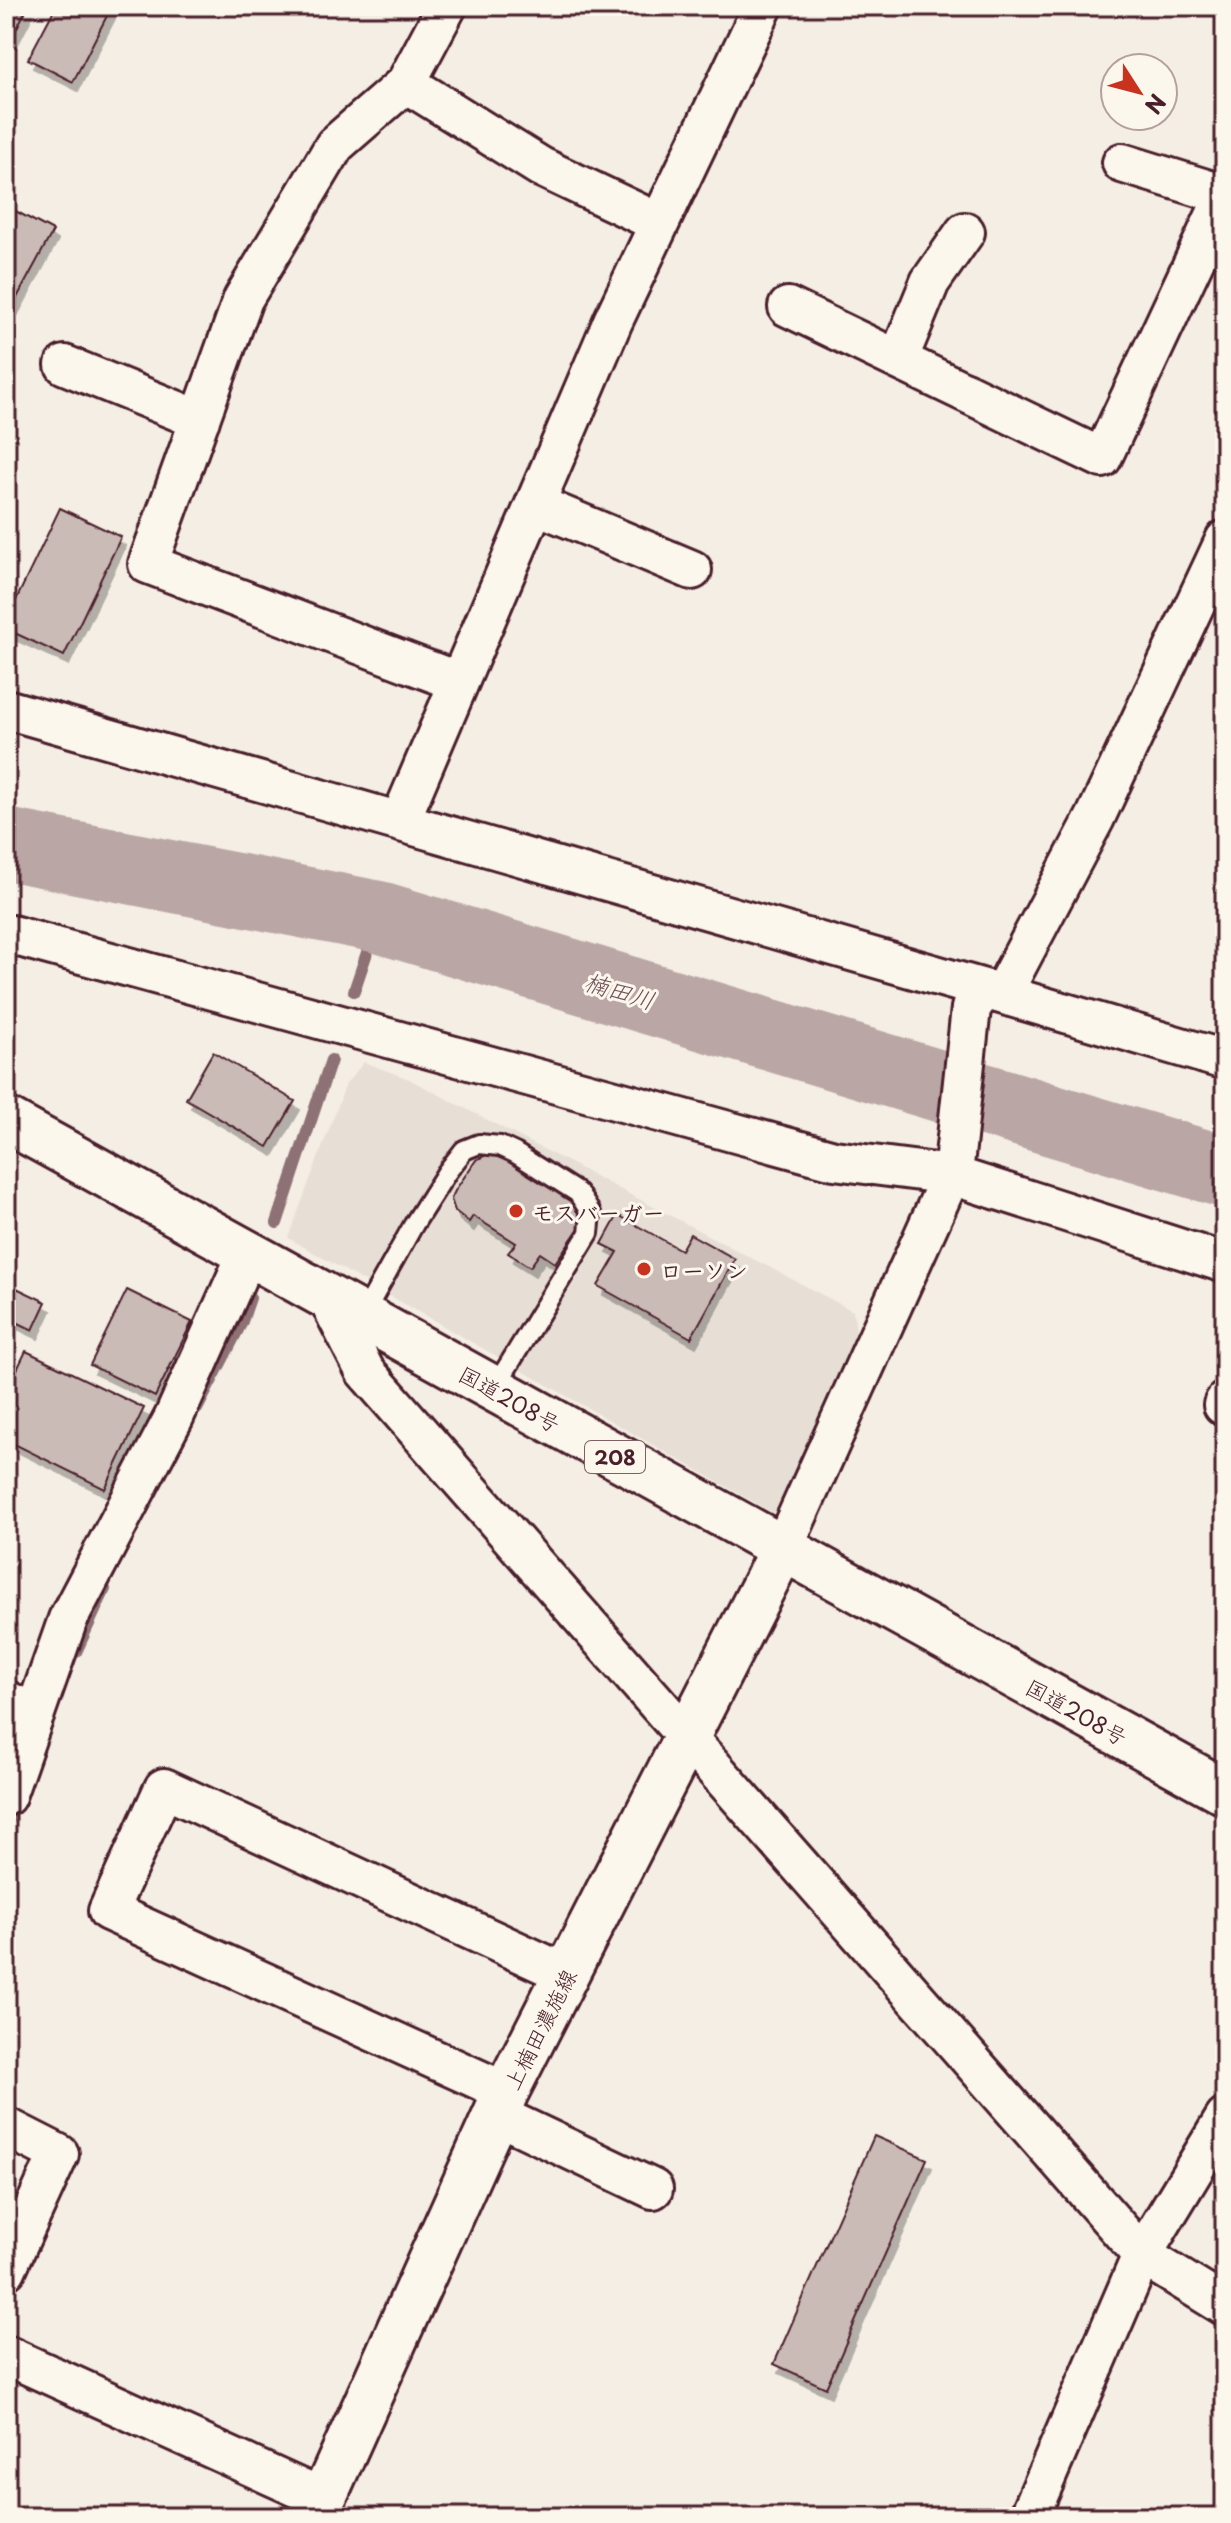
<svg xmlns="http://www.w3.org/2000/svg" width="1231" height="2523" font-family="'Playpen Sans','Klee One',sans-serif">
	<defs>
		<filter id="shadow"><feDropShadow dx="5" dy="9" stdDeviation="0" flood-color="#0004"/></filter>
	</defs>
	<rect width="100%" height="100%" fill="#f4eee4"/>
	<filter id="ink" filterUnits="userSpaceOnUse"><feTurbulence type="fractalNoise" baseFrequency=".0125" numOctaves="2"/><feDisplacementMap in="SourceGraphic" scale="16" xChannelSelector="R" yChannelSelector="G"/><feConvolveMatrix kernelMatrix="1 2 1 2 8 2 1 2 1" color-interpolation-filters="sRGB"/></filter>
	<g filter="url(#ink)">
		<path fill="#e7dfd6" d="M364 1062 409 1079 853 1311 856 1330 822 1431 787 1505 773 1513 288 1238 346 1084Z"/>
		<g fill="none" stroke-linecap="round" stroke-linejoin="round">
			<path stroke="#8d7174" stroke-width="12" d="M354 991 379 917
				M277 1223 331 1060
				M197 1409 241 1324 250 1298
				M76 1652 105 1589
				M6 1826 17 1799"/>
			<path stroke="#baa7a5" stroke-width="72" d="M6 844 379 917 1225 1172"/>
		</g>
		<path fill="#cabbb6" stroke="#4a1f2b" stroke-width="2" filter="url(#shadow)" d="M6 6H28L6 49Z
			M56 6H112L73 82 28 59Z
			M6 206 53 231 6 318Z
			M60 508 121 537 64 656 6 629V621Z
			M213 1052 295 1101 268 1147 186 1099Z
			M488 1154 507 1160 575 1203 576 1210 586 1218 555 1263 540 1253 530 1267 508 1253 516 1243 473 1216 469 1222 455 1211 451 1199 456 1189 476 1160Z
			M618 1215 681 1250 690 1234 735 1259 691 1338 598 1286 618 1252 602 1244Z
			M6 1283 46 1302 33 1330 6 1317Z
			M127 1290 192 1322 155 1397 90 1365Z
			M26 1351 144 1408 105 1489 6 1440V1392Z
			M874 2136 927 2159 826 2388 774 2364Z"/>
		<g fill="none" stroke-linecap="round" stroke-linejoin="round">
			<g stroke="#4a1f2b" stroke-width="24">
				<path id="service" d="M363 1315 414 1224 447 1172 464 1150 479 1144 500 1146 515 1153 578 1193 591 1213 589 1233 494 1389"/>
			</g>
			<g stroke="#4a1f2b" stroke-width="44">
				<path id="minor" d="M447 6 406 83 335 145 243 299 148 564 459 682
					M406 83 541 167 659 223
					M788 307 1102 458 1225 195 1122 163
					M898 360 930 282 965 232
					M65 365 200 420
					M535 504 692 570
					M6 709 984 989 1225 1060
					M400 821 613 321 763 6
					M12 935 834 1160 951 1175 1225 1263
					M1002 994 1095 818 1225 540
					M326 1295 365 1371 1142 2255 1225 2306
					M1223 1405 1225 1401
					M782 1550 951 1175 954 1165 971 1008 984 989
					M6 1700 35 1714
					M6 1796 68 1619 174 1417 248 1252
					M506 2092 108 1911 164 1788 566 1974
					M497 2115 653 2189
					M6 2127 59 2154 6 2270
					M6 2355 323 2499
					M1029 2517 1142 2255 1225 2118"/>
			</g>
			<g stroke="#4a1f2b" stroke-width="50">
				<path id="secondary" d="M315 2517 506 2092 782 1550"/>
			</g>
			<g stroke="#4a1f2b" stroke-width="50">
				<path id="trunk" d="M6 1120C413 1343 818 1570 1225 1792"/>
			</g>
			<use href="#service" stroke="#fbf7ec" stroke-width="18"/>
			<use href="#minor" stroke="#fbf7ec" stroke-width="38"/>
			<use href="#secondary" stroke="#fbf7ec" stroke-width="44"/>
			<use href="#trunk" stroke="#fbf7ec" stroke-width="44"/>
			<path stroke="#4a1f2b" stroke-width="6" d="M6 2515 11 2517"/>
		</g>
	</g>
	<g fill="#c8321e" stroke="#fbf7ec" stroke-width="3">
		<circle cx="516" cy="1211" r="8"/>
		<circle cx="644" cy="1269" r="8"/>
	</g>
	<g text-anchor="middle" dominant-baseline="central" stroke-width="6" stroke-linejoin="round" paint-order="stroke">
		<rect fill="#fbf7ec" stroke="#7f6065" stroke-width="2" x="585" y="1441" width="60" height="32" rx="6"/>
		<g font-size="20" font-weight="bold" fill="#4a1f2b">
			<text x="615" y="1457">208</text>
		</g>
		<g font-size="22" font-weight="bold" fill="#4a1f2b" stroke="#fbf7ec" text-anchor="start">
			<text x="532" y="1211">モスバーガー</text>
			<text x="660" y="1269">ローソン</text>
		</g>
		<g font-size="22" fill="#4a1f2b" stroke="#fbf7ec">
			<text transform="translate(510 1398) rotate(29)">国道208号</text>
			<text transform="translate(1077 1711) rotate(29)">国道208号</text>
			<text transform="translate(539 2029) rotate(-63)">上楠田濃施線</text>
		</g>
		<g font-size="24" font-style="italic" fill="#714f56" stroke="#fbf7ec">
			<text transform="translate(620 990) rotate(17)">楠田川</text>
		</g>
	</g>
	<rect width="1231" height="2523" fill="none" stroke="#fbf7ec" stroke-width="32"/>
	<rect x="16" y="16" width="1199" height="2491" fill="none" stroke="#4a1f2b" stroke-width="3" filter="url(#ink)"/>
	<g transform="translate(1139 92) rotate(126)"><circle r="38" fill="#fbf7ec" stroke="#b4a19f" stroke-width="2"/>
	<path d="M0-6L14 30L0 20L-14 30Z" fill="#c8321e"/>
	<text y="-12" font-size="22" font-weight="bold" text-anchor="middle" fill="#4a1f2b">N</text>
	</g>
</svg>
